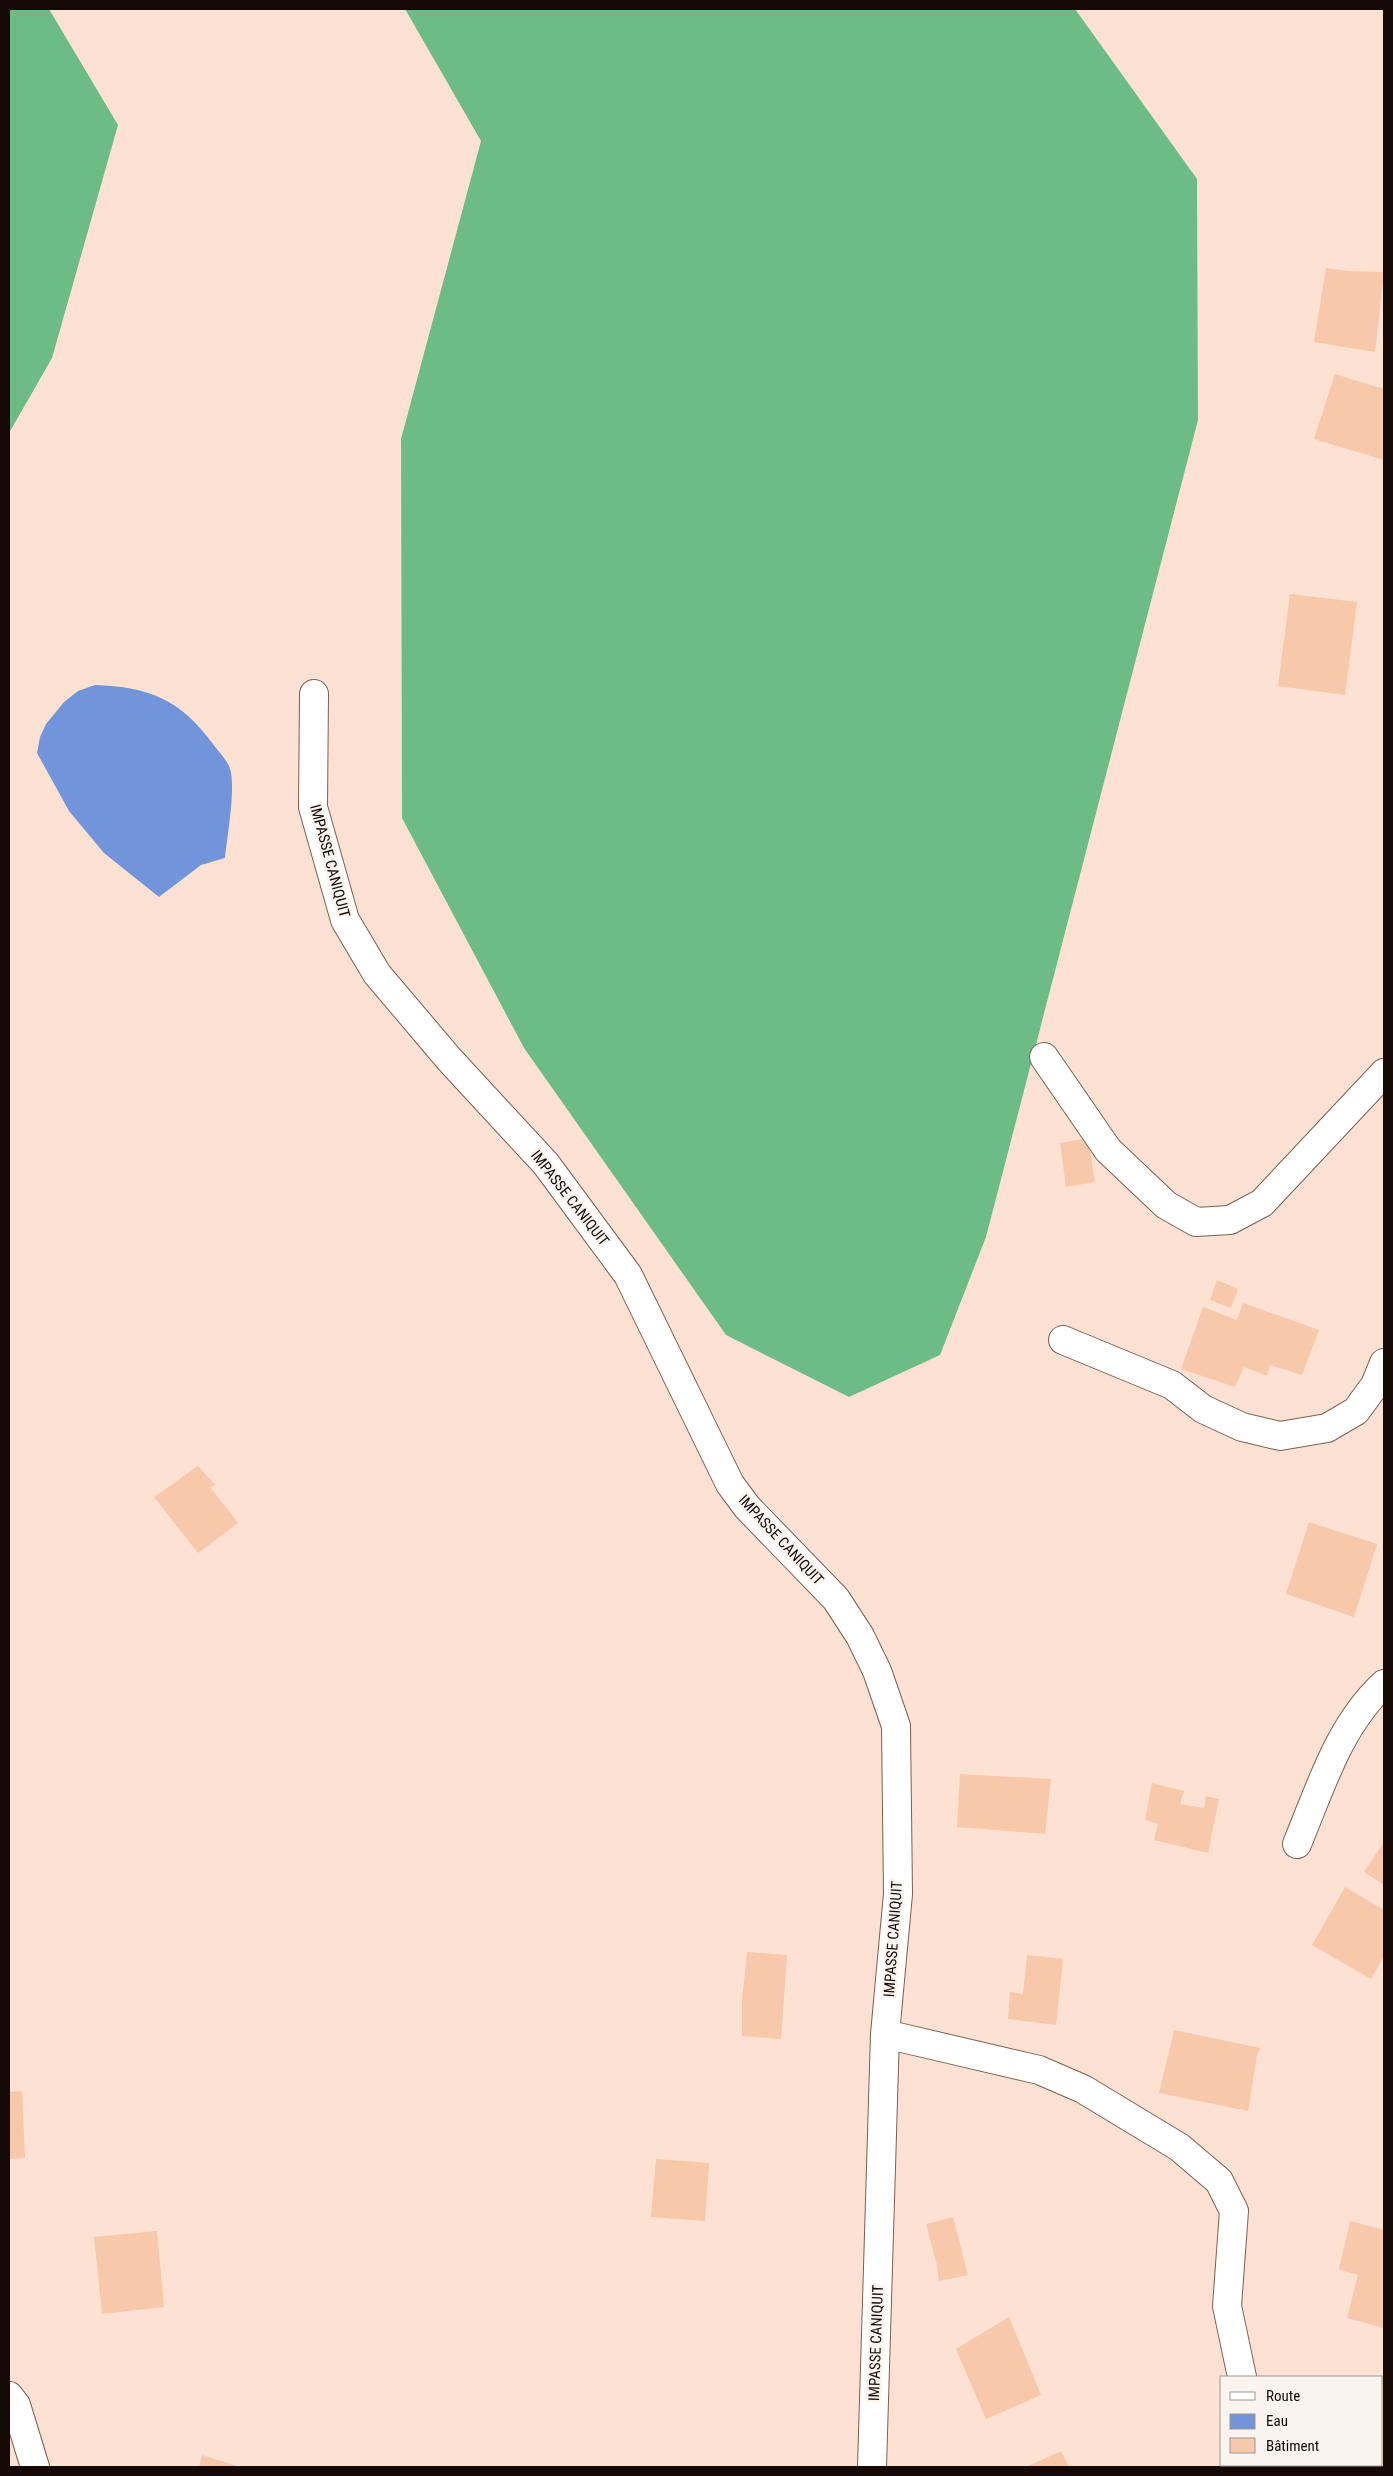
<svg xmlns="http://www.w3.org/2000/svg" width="1393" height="2476" font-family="'Roboto Condensed',sans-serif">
	<rect width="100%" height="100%" fill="#fde2d3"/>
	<path fill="#6ebc85" d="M9 9H49L118 125 52 358 9 433Z
		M405 9H1075L1197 179 1198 420 986 1237 940 1355 849 1397 726 1335 524 1048 402 818 401 439 481 141Z"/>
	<path fill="#7194da" d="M95 685C149 687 180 699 213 744 218 751 228 761 230 769 236 787 227 838 225 858L201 865 159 897 104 853 69 811 37 753 40 737 46 724 64 702 78 691Z"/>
	<path fill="#f7c8aa" d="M1326 268 1348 271 1384 272 1375 352 1314 342Z
		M1335 374 1384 389V460L1314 439Z
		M1290 594 1357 602 1345 695 1278 686Z
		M1088 1138 1095 1182 1066 1187 1060 1143Z
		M1217 1280 1238 1289 1231 1308 1210 1300Z
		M1243 1303 1319 1330 1302 1375 1270 1365 1267 1376 1244 1367 1235 1387 1181 1369 1203 1307 1237 1320Z
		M198 1466 215 1485 210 1487 238 1523 198 1553 154 1497Z
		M1309 1522 1377 1544 1354 1617 1286 1594Z
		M960 1774 1051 1779 1045 1834 957 1827Z
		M1152 1783 1184 1791 1180 1804 1204 1808 1206 1796 1219 1799 1208 1853 1154 1840 1158 1824 1145 1820Z
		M1384 1842V1885L1364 1872Z
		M1345 1887 1384 1910V1956L1371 1979 1312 1945Z
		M747 1952 787 1955 781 2039 742 2036V2001Z
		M1027 1955 1063 1959 1056 2025 1008 2019 1010 1992 1023 1994Z
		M1174 2030 1260 2048 1257 2055 1248 2111 1159 2093Z
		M22 2091 25 2158 9 2159V2092Z
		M656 2159 709 2163 705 2221 651 2217Z
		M953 2217 968 2275 939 2281 937 2265 926 2224Z
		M1350 2221 1384 2230V2328L1347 2318 1358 2275 1339 2269Z
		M157 2231 164 2307 102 2314 94 2237Z
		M1009 2317 1041 2395 986 2419 956 2349Z
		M1061 2451 1069 2467H1026Z
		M202 2455 240 2467H199Z"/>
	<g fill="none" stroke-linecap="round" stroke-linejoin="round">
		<g stroke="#7c5f4f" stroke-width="30">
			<path id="minor" d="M314 694 313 807 345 920 377 974 449 1059 546 1164 628 1275 730 1484 747 1507 836 1599 860 1636 877 1671 896 1726 898 1894 885 2034 872 2467
				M1044 1057 1108 1150 1166 1205 1196 1222 1230 1220 1262 1203 1384 1073
				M1063 1340 1172 1385 1203 1409 1242 1427 1280 1436 1327 1428 1356 1411 1375 1385 1384 1363
				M1297 1844C1320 1789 1339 1725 1384 1684
				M885 2034 1039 2070 1083 2089 1179 2147 1219 2181 1234 2211 1227 2306 1242 2377
				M9 2396 16 2405 35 2467
				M1263 2465 1264 2467"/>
		</g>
		<use href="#minor" stroke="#fff" stroke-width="28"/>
	</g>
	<g text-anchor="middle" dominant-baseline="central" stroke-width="5" stroke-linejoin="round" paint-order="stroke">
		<g font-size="15" fill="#140904" stroke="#faf4f0">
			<text transform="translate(330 861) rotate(75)">IMPASSE CANIQUIT</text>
			<text transform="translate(570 1198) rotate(52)">IMPASSE CANIQUIT</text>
			<text transform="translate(781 1540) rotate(47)">IMPASSE CANIQUIT</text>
			<text transform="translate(893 1939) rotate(-86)">IMPASSE CANIQUIT</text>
			<text transform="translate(876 2343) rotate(-88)">IMPASSE CANIQUIT</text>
		</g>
	</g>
	<rect width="1393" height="2476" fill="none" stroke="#140904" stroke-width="20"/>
	<rect x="1220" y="2376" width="162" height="90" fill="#faf4f0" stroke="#9e9692"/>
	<rect x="1230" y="2392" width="25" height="8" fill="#ffffff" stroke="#9e9692"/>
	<text x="1266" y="2401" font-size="15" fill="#140904">Route</text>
	<rect x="1230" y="2414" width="25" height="15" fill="#7194da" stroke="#9e9692"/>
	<text x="1266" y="2426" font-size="15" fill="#140904">Eau</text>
	<rect x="1230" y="2438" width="25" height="15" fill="#f7c8aa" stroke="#9e9692"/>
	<text x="1266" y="2451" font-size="15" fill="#140904">Bâtiment</text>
</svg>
